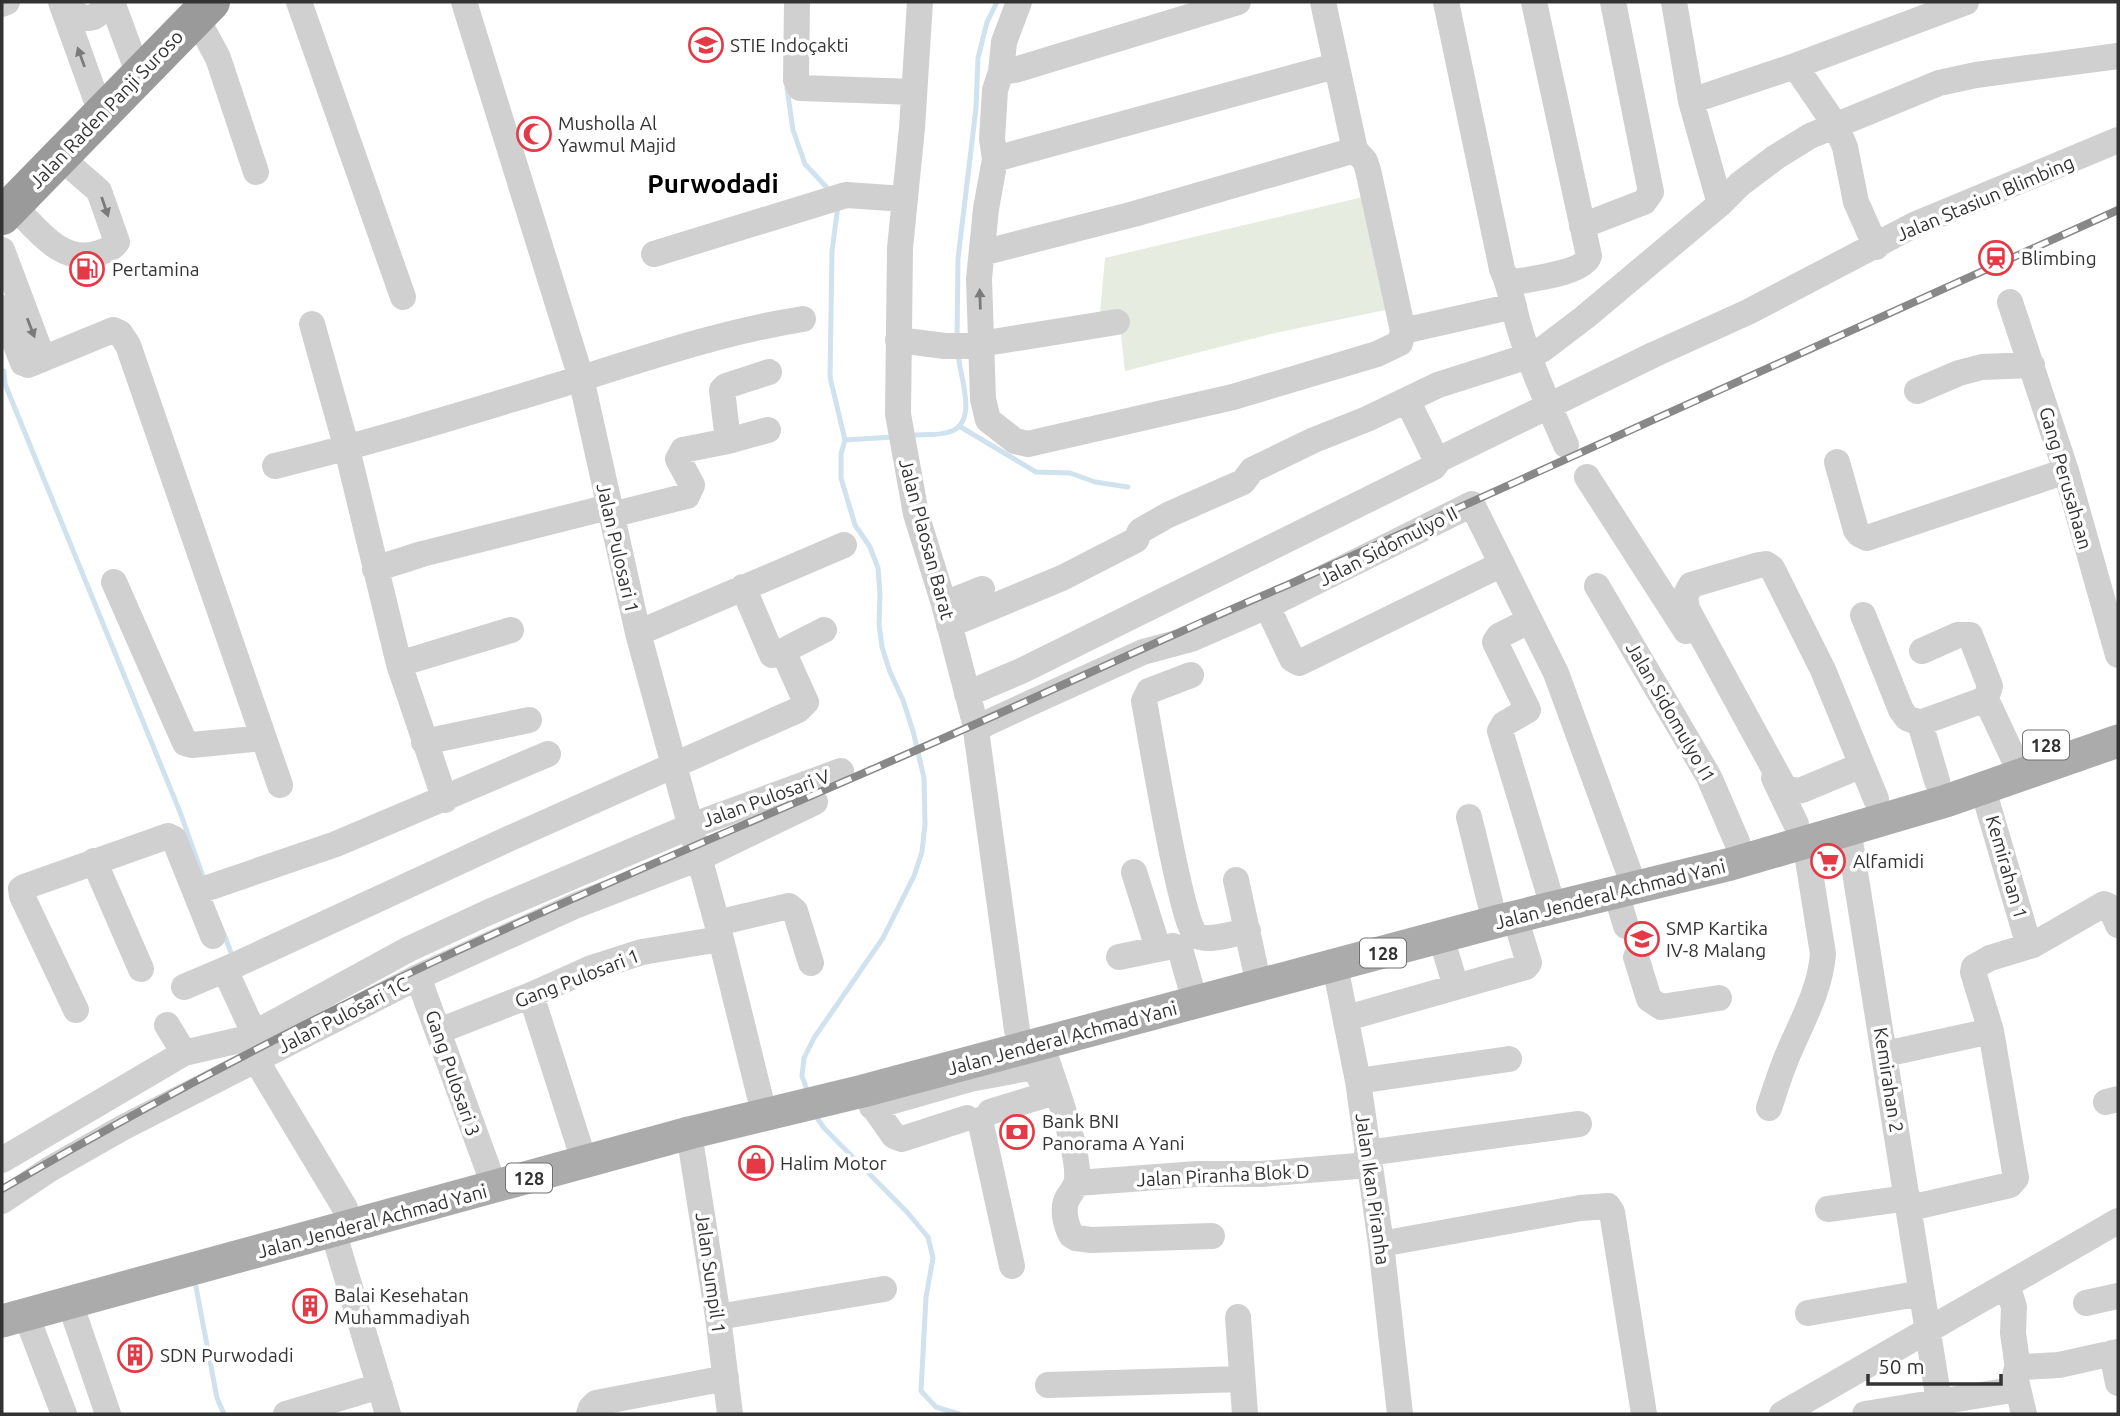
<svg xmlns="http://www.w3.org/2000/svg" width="2120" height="1416" font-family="Ubuntu,sans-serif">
	<rect width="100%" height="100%" fill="#fff"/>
	<path fill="#e6ecdf" d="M1367 196 1390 309 1275 333 1125 371 1118 309 1100 313 1105 258Z"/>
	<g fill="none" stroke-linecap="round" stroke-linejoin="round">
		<path stroke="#cfe2ee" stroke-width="5" d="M787 88 793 130 805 164 831 192
			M957 339 958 259 976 108 978 58 987 22 997 2
			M4 371 5 384 180 812 205 882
			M959 426 1036 472 1070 473 1095 482 1128 487
			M911 435C923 434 938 436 949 432 980 423 959 375 958 353
			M845 440 894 437
			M224 934 233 958
			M808 1093 802 1076 804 1058 814 1038 883 938 914 876 922 852 925 824 924 778 913 731 903 700 890 672 882 647 879 624 880 594 878 568 870 547 855 525 841 478V454L845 440 830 377 832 251 838 206
			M815 1115 824 1128 907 1212 928 1237 933 1258 926 1297 921 1391 936 1407 959 1414
			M196 1287 217 1398 224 1414"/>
		<path stroke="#d0d0d0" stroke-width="26" d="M61 2 101 113
			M112 2 139 75
			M299 2 403 297
			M464 2 581 378 638 633 717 923 760 1097
			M797 2 796 80 800 88 914 92
			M920 2 912 128 900 248 898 414 916 514 944 604 975 723 1017 1030
			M1019 2 1004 42 1001 72 995 90 992 139 995 159 986 209 979 279 983 399 988 420 1015 441 1028 444 1233 397 1377 354 1400 343 1403 331 1368 170 1365 161 1355 150 1323 2
			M1446 2 1502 269C1511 288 1513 307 1519 327 1531 367 1549 406 1566 445
			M1674 2 1691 101 1720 204
			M2 4 7 2
			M62 5C79 17 94 28 106 2
			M196 17 218 58 256 172
			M1795 66 1836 126 1845 147 1856 202 1876 247
			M1001 72 1015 70 1238 2
			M1691 101 1795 66 1966 2
			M995 159 1335 66
			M13 205C36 228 62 266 99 253 107 250 112 249 117 242L99 191 60 157
			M1582 226 1644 202 1651 192 1613 2
			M2 250 43 359
			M982 253 1134 214 1355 150
			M654 254 846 195 905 199
			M1509 283C1528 279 1583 274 1589 256L1534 2
			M2010 302 2066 471 2118 655
			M2 308 23 363 28 365 113 330 120 333 128 345 280 785
			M312 324 347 449 399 664 445 800
			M1403 331 1514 306
			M898 340 945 346H968L1117 322
			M1917 391 1959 373 1982 367 2032 365
			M1407 400 1437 461
			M728 441 722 390 726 386 769 372
			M1837 462 1856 530 1859 534 1867 538 2066 471
			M275 466C378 441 480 409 582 378 655 355 727 331 803 319
			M1587 477 1686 631
			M611 515 687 496 692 485 678 459 683 450 728 441 768 430
			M375 569 422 554 609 507
			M114 582 185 743 192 745 263 738
			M1597 586 1709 777 1737 842
			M944 604 982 589
			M1267 606 1292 659 1299 663 1502 564
			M1863 615 1901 710 1907 718 1920 723 1986 699 1990 686 1970 635H1958L1922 651
			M1529 621 1499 636 1495 642 1528 710 1504 724 1500 731 1549 893
			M949 625 1062 578 1136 540 1140 531 1168 515 1243 482 1252 470 1314 440 1367 419 1438 385 1529 356 1543 349 1585 317 1720 204 1740 184 1776 157 1810 136 1939 83 1976 75 2118 56
			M638 633 844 545
			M783 651 824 630
			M399 664 511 630
			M1191 675 1149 691 1144 701C1150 731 1181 925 1196 935 1208 943 1234 933 1248 931
			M967 694 1021 671 1434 467 1440 459 1653 355 1748 312 1914 225 2118 140
			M1986 699 2013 757
			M1920 723 1937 781
			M976 731 985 724 1026 705 1143 652 1191 639 1267 606 1472 504 1556 673 1629 872
			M424 742 529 720
			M1862 765 1802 790 1794 791 1784 787 1687 609 1685 596 1691 585 1759 565 1766 564 1772 568 1823 670 1876 799
			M1774 778 1796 824
			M1983 789 2029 946
			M1469 817 1491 906
			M1848 828 1941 1414
			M94 861 141 969
			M1134 872 1158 948
			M1236 880 1255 967
			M196 892 336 844 548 754
			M1616 893 1626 926
			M717 923 789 906 795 911 811 963
			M1441 937 1456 987
			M1119 957 1173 946 1180 949 1190 984
			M1636 957 1649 999 1661 1007 1719 998
			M1335 966 1358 1081 1381 1244 1400 1414
			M225 970 254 1033
			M418 977 488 1169
			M184 987 231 967 506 840 798 710 806 702 783 651 772 655 743 587
			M531 995 579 1145
			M76 1010 22 896 21 889 24 887 168 836 174 839 213 936
			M1347 1018 1526 967 1529 963 1515 917
			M167 1025 184 1053
			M439 1031 531 995 589 969 642 952 720 939
			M1041 1043C1051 1075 1080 1149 1077 1180 1076 1187 1071 1192 1067 1199 1062 1210 1066 1225 1071 1235L1076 1238 1091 1240 1212 1236
			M1885 1054 1991 1031
			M256 1060 345 1208
			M1358 1081 1509 1059
			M863 1092 894 1136 902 1139 967 1118
			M2106 1102 2118 1099
			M872 1107 970 1079 1034 1067
			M1769 1108C1775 1090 1781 1070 1789 1052 1803 1019 1820 990 1823 954L1805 841
			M990 1112 1042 1096 1043 1085 1035 1067
			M980 1120 1012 1266
			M689 1133 718 1317 730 1414
			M1367 1153 1579 1124
			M2 1160 184 1053 244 1039 409 949 489 912 691 826 841 771
			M1077 1183 1197 1174H1261L1369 1165
			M2 1201 50 1169 124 1127 418 977 577 905 699 858 815 802
			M1910 1208 2010 1185 2016 1178 1991 1031 1973 972 1974 967 1990 958 2033 945 2104 904 2110 907 2118 925
			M1828 1209 1908 1198
			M333 1231 388 1414
			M1381 1244 1580 1208 1608 1206 1612 1212 1644 1414
			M2007 1285 2014 1307 2013 1333 2018 1369
			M70 1303 108 1414
			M2086 1303 2118 1296
			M1808 1313 1922 1293
			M26 1315 64 1414
			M718 1317 884 1289
			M1238 1317 1245 1414
			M2112 1353 2118 1383
			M1048 1385 1242 1379
			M286 1414 380 1386
			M589 1414 591 1408 596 1403 726 1378
			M1782 1414 2118 1221
			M1865 1414 2018 1389
			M2024 1414 2015 1376 2016 1371 2023 1367 2059 1365 2118 1352"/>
		<path stroke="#ababab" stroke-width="33" d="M2 1321 689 1133 863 1091 1499 921 1731 864 1946 801 2118 741"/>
		<path stroke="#9a9a9a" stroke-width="38" d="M2 216 211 2"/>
		<g stroke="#888" stroke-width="8">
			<path id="rail" d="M2 1189C142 1108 286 1031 433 962 589 889 748 824 905 755 1035 699 1162 638 1292 583L2118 210"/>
		</g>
		<use href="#rail" stroke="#fff" stroke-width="5" stroke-dasharray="16" stroke-linecap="butt"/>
	</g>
	<defs><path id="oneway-solid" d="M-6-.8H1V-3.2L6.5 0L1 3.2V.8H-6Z" transform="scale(1.75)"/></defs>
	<g fill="#7a7a7a">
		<use href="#oneway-solid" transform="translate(81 57) rotate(-110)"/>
		<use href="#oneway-solid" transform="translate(105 207) rotate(71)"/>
		<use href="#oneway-solid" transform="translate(980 299) rotate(-92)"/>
		<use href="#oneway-solid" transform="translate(31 328) rotate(69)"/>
	</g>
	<defs>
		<g id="university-ring" transform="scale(1.75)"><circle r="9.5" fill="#fff" stroke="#e63946" stroke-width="1.5"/><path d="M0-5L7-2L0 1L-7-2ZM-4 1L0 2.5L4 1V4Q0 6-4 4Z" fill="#e63946"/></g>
		<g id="mosque-ring" transform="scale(1.75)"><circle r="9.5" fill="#fff" stroke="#e63946" stroke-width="1.5"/><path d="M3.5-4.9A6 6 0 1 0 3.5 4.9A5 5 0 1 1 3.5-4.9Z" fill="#e63946"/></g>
		<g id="station-ring" transform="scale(1.75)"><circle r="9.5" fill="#fff" stroke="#e63946" stroke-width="1.5"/><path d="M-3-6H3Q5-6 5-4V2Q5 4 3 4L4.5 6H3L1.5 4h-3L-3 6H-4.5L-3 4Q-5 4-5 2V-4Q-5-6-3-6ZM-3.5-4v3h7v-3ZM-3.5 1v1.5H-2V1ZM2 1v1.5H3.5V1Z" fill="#e63946"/></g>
		<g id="fuel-ring" transform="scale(1.75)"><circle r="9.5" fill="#fff" stroke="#e63946" stroke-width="1.5"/><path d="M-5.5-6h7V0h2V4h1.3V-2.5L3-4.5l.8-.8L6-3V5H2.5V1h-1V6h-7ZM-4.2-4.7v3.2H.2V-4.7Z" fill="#e63946"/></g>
		<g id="supermarket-ring" transform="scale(1.75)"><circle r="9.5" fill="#fff" stroke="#e63946" stroke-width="1.5"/><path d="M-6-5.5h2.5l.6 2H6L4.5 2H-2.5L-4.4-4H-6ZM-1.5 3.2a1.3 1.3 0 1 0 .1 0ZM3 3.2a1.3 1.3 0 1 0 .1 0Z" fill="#e63946"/></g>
		<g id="school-ring" transform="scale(1.75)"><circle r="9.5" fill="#fff" stroke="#e63946" stroke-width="1.5"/><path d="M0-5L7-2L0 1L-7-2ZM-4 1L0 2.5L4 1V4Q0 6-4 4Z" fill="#e63946"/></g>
		<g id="bank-ring" transform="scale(1.75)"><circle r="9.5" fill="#fff" stroke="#e63946" stroke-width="1.5"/><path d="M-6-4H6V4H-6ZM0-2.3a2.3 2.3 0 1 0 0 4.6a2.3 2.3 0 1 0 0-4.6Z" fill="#e63946"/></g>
		<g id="shop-ring" transform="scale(1.75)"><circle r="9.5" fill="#fff" stroke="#e63946" stroke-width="1.5"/><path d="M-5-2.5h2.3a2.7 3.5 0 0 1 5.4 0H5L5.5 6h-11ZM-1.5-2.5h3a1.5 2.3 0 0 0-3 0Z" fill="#e63946"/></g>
		<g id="building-ring" transform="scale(1.75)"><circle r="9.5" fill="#fff" stroke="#e63946" stroke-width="1.5"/><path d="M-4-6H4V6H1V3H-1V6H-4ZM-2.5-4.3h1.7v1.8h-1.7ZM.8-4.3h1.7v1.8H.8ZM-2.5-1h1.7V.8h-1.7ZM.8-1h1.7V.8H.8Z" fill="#e63946"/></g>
	</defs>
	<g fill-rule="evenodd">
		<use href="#university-ring" x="706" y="45"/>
		<use href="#mosque-ring" x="534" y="134"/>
		<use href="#station-ring" x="1996" y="258"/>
		<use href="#fuel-ring" x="87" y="269"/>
		<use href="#supermarket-ring" x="1828" y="861"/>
		<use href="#school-ring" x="1642" y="939"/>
		<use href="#bank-ring" x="1017" y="1132"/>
		<use href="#shop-ring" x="756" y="1163"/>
		<use href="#building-ring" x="310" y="1306"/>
		<use href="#building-ring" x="135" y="1355"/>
	</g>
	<g text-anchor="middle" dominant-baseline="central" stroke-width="7" stroke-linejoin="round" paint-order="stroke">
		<g fill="#fff" stroke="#707070" stroke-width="2">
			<rect x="2023" y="730.5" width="46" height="29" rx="5"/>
			<rect x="1360" y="938.5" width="46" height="29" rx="5"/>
			<rect x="506" y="1163.5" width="46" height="29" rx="5"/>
		</g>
		<g font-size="18" font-weight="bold" fill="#333">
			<text x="2046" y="745">128</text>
			<text x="1383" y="953">128</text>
			<text x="529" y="1178">128</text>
		</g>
		<g font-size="19" fill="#333" stroke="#fff" text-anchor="start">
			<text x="730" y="45">STIE Indoçakti</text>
			<text x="558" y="123">Musholla Al<tspan x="558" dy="22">Yawmul Majid</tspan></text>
			<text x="2021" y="258">Blimbing</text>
			<text x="112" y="269">Pertamina</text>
			<text x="1853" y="861">Alfamidi</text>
			<text x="1666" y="928">SMP Kartika<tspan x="1666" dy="22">IV-8 Malang</tspan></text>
			<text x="1042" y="1121">Bank BNI<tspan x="1042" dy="22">Panorama A Yani</tspan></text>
			<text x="780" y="1163">Halim Motor</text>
			<text x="334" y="1295">Balai Kesehatan<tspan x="334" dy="22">Muhammadiyah</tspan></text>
			<text x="160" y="1355">SDN Purwodadi</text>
		</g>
		<g font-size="19" fill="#333" stroke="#fff">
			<text transform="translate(106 109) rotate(-46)">Jalan Raden Panji Suroso</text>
			<text transform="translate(1985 198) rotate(-23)">Jalan Stasiun Blimbing</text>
			<text transform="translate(2066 478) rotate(74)">Gang Perusahaan</text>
			<text transform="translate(927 539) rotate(75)">Jalan Plaosan Barat</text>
			<text transform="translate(1388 546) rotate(-27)">Jalan Sidomulyo II</text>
			<text transform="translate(618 548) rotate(77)">Jalan Pulosari 1</text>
			<text transform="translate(1671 712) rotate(60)">Jalan Sidomulyo I1</text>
			<text transform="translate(766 798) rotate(-20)">Jalan Pulosari V</text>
			<text transform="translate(2007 867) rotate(74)">Kemirahan 1</text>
			<text transform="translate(1610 894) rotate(-14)">Jalan Jenderal Achmad Yani</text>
			<text transform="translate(577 978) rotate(-21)">Gang Pulosari 1</text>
			<text transform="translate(343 1015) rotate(-27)">Jalan Pulosari 1C</text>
			<text transform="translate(1062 1038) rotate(-15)">Jalan Jenderal Achmad Yani</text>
			<text transform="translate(453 1073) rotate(71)">Gang Pulosari 3</text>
			<text transform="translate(1889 1080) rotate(81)">Kemirahan 2</text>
			<text transform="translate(1223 1175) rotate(-3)">Jalan Piranha Blok D</text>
			<text transform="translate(1373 1189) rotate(82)">Jalan Ikan Piranha</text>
			<text transform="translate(372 1221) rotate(-15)">Jalan Jenderal Achmad Yani</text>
			<text transform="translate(711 1273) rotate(82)">Jalan Sumpil 1</text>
		</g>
		<g font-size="26" font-weight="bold" fill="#000" stroke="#fff">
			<text x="713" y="183">Purwodadi</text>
		</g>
	</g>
	<rect width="2120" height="1416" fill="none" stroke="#333333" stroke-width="7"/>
	<path d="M1868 1374v10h133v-10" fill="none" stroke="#333333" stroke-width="3.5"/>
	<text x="1878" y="1374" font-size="21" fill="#333333" stroke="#ffffff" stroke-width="5" paint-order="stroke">50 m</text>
</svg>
